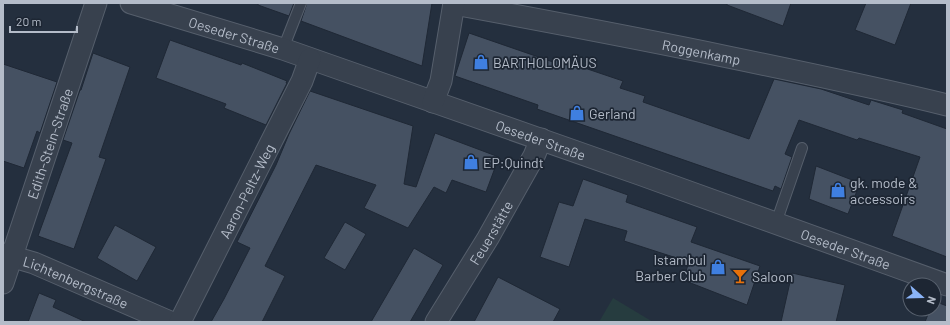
<svg xmlns="http://www.w3.org/2000/svg" width="950" height="325" font-family="Barlow,sans-serif">
	<rect width="100%" height="100%" fill="#242f3e"/>
	<path fill="#263c3f" d="M613 298 653 322H599Z"/>
	<path fill="#455162" stroke="#1f2835" d="M258 3H294L289 16 258 5Z
		M307 3H432L422 66 301 21Z
		M727 3H791L783 26 727 5Z
		M866 3H911L895 45 855 30Z
		M469 33 553 62 555 58 623 81 620 88 645 96 643 102 749 139 774 79 821 89 869 105 871 100 903 110 902 113 947 129V257L892 236 920 157 859 138 857 140 799 120 785 154 792 157 781 189 775 186 773 191 537 109 538 105 455 76Z
		M170 40 241 65 242 63 287 81 286 83H287L266 125 224 108 226 104 156 78Z
		M93 53 130 67 99 157 106 159 74 249 38 236 72 143 63 140 80 90H81Z
		M3 64 57 82 40 133 37 131 24 168 3 161Z
		M310 91 413 126 404 184 416 187 435 133 499 157 486 192 452 180 446 193 434 187 408 228 364 208 376 185 316 165 265 266 285 276 262 322H211L224 299 250 248 237 242 276 165 289 134Z
		M816 166 860 183 848 214 809 199Z
		M583 179 628 195 626 202 697 227 691 242 760 266 747 305 683 280 689 262 624 241 627 231 585 219 569 267 540 257 559 202 573 206Z
		M345 222 366 234 345 270 324 258Z
		M115 225 156 247 137 281 97 258Z
		M414 248 443 265 410 322H371Z
		M792 273 845 285 836 322H781Z
		M498 277 560 309 553 322H474Z
		M39 293 56 300 53 307 86 322H28Z
		M934 301 947 306V322H925L930 309H934Z"/>
	<g fill="none" stroke-linecap="round" stroke-linejoin="round">
		<g stroke="#565f6c" stroke-width="12">
			<path id="service" d="M283 49 301 3
				M776 223 802 148"/>
		</g>
		<g stroke="#565f6c" stroke-width="23">
			<g id="minor">
				<path id="s1" d="M131 3 283 49 642 175 947 285"/>
				<path id="s2" d="M454 4C546 21 637 38 728 57 801 72 874 87 947 105"/>
				<path d="M433 102 441 81 454 3"/>
				<path id="s3" d="M3 254 34 263 170 322"/>
				<path id="s4" d="M3 283 96 3"/>
				<path id="s5" d="M180 322 302 81 310 59"/>
				<path id="s6" d="M436 322 488 238 534 156 541 139"/>
			</g>
		</g>
		<use href="#service" stroke="#38414e" stroke-width="10"/>
		<use href="#minor" stroke="#38414e" stroke-width="21"/>
	</g>
	<defs>
		<g id="shop-bare" transform="scale(1.2)"><path d="M-5-2.5h2.3a2.7 3.5 0 0 1 5.4 0H5L5.5 6h-11ZM-1.5-2.5h3a1.5 2.3 0 0 0-3 0Z" fill="#3f7fe0" stroke="#1d2633" stroke-width="2.5" paint-order="stroke"/></g>
		<g id="bar-bare" transform="scale(1.2)"><path d="M-6-5H6L.8 .8V4.5H3.5V6h-7V4.5H-.8V.8Z" fill="#e8710a" stroke="#1d2633" stroke-width="2.5" paint-order="stroke"/></g>
	</defs>
	<g fill-rule="evenodd">
		<use href="#shop-bare" x="481" y="62"/>
		<use href="#shop-bare" x="577" y="113"/>
		<use href="#shop-bare" x="471" y="162"/>
		<use href="#shop-bare" x="838" y="190"/>
		<use href="#shop-bare" x="718" y="267"/>
		<use href="#bar-bare" x="740" y="276"/>
	</g>
	<g text-anchor="middle" dominant-baseline="central" stroke-width="3.5" stroke-linejoin="round" paint-order="stroke">
		<g font-size="14" fill="#b4bcc9" stroke="#1d2633">
			<text stroke="none"><textPath href="#s1" startOffset="108">Oeseder Straße</textPath></text>
			<text stroke="none"><textPath href="#s2" startOffset="252">Roggenkamp</textPath></text>
			<text stroke="none"><textPath href="#s1" startOffset="432">Oeseder Straße</textPath></text>
			<text stroke="none"><textPath href="#s4" startOffset="147">Edith-Stein-Straße</textPath></text>
			<text stroke="none"><textPath href="#s5" startOffset="147">Aaron-Peltz-Weg</textPath></text>
			<text stroke="none"><textPath href="#s6" startOffset="105">Feuerstätte</textPath></text>
			<text stroke="none"><textPath href="#s1" startOffset="756">Oeseder Straße</textPath></text>
			<text stroke="none"><textPath href="#s3" startOffset="78">Lichtenbergstraße</textPath></text>
		</g>
		<g font-size="14" fill="#b4bcc9" stroke="#1d2633" text-anchor="start">
			<text x="493" y="62">BARTHOLOMÄUS</text>
			<text x="589" y="113">Gerland</text>
			<text x="483" y="162">EP:Quindt</text>
			<text x="850" y="182">gk. mode &amp;<tspan x="850" dy="16">accessoirs</tspan></text>
			<text x="706" y="259" text-anchor="end">Istambul<tspan x="706" dy="16">Barber Club</tspan></text>
			<text x="752" y="276">Saloon</text>
		</g>
	</g>
	<rect width="950" height="325" fill="none" stroke="#b4bcc9" stroke-width="8"/>
	<g transform="translate(922 297) rotate(110)"><circle r="19" fill="#1d2633" stroke="#59626f"/>
	<path d="M0-3L7 15L0 10L-7 15Z" fill="#8ab4f8"/>
	<text y="-6" font-size="11" font-weight="bold" text-anchor="middle" fill="#b4bcc9">N</text>
	</g>
	<path d="M10 26v6h67v-6" fill="none" stroke="#b4bcc9" stroke-width="2"/>
	<text x="16" y="26" font-size="12" fill="#b4bcc9" stroke="#1d2633" stroke-width="3" paint-order="stroke">20 m</text>
</svg>
